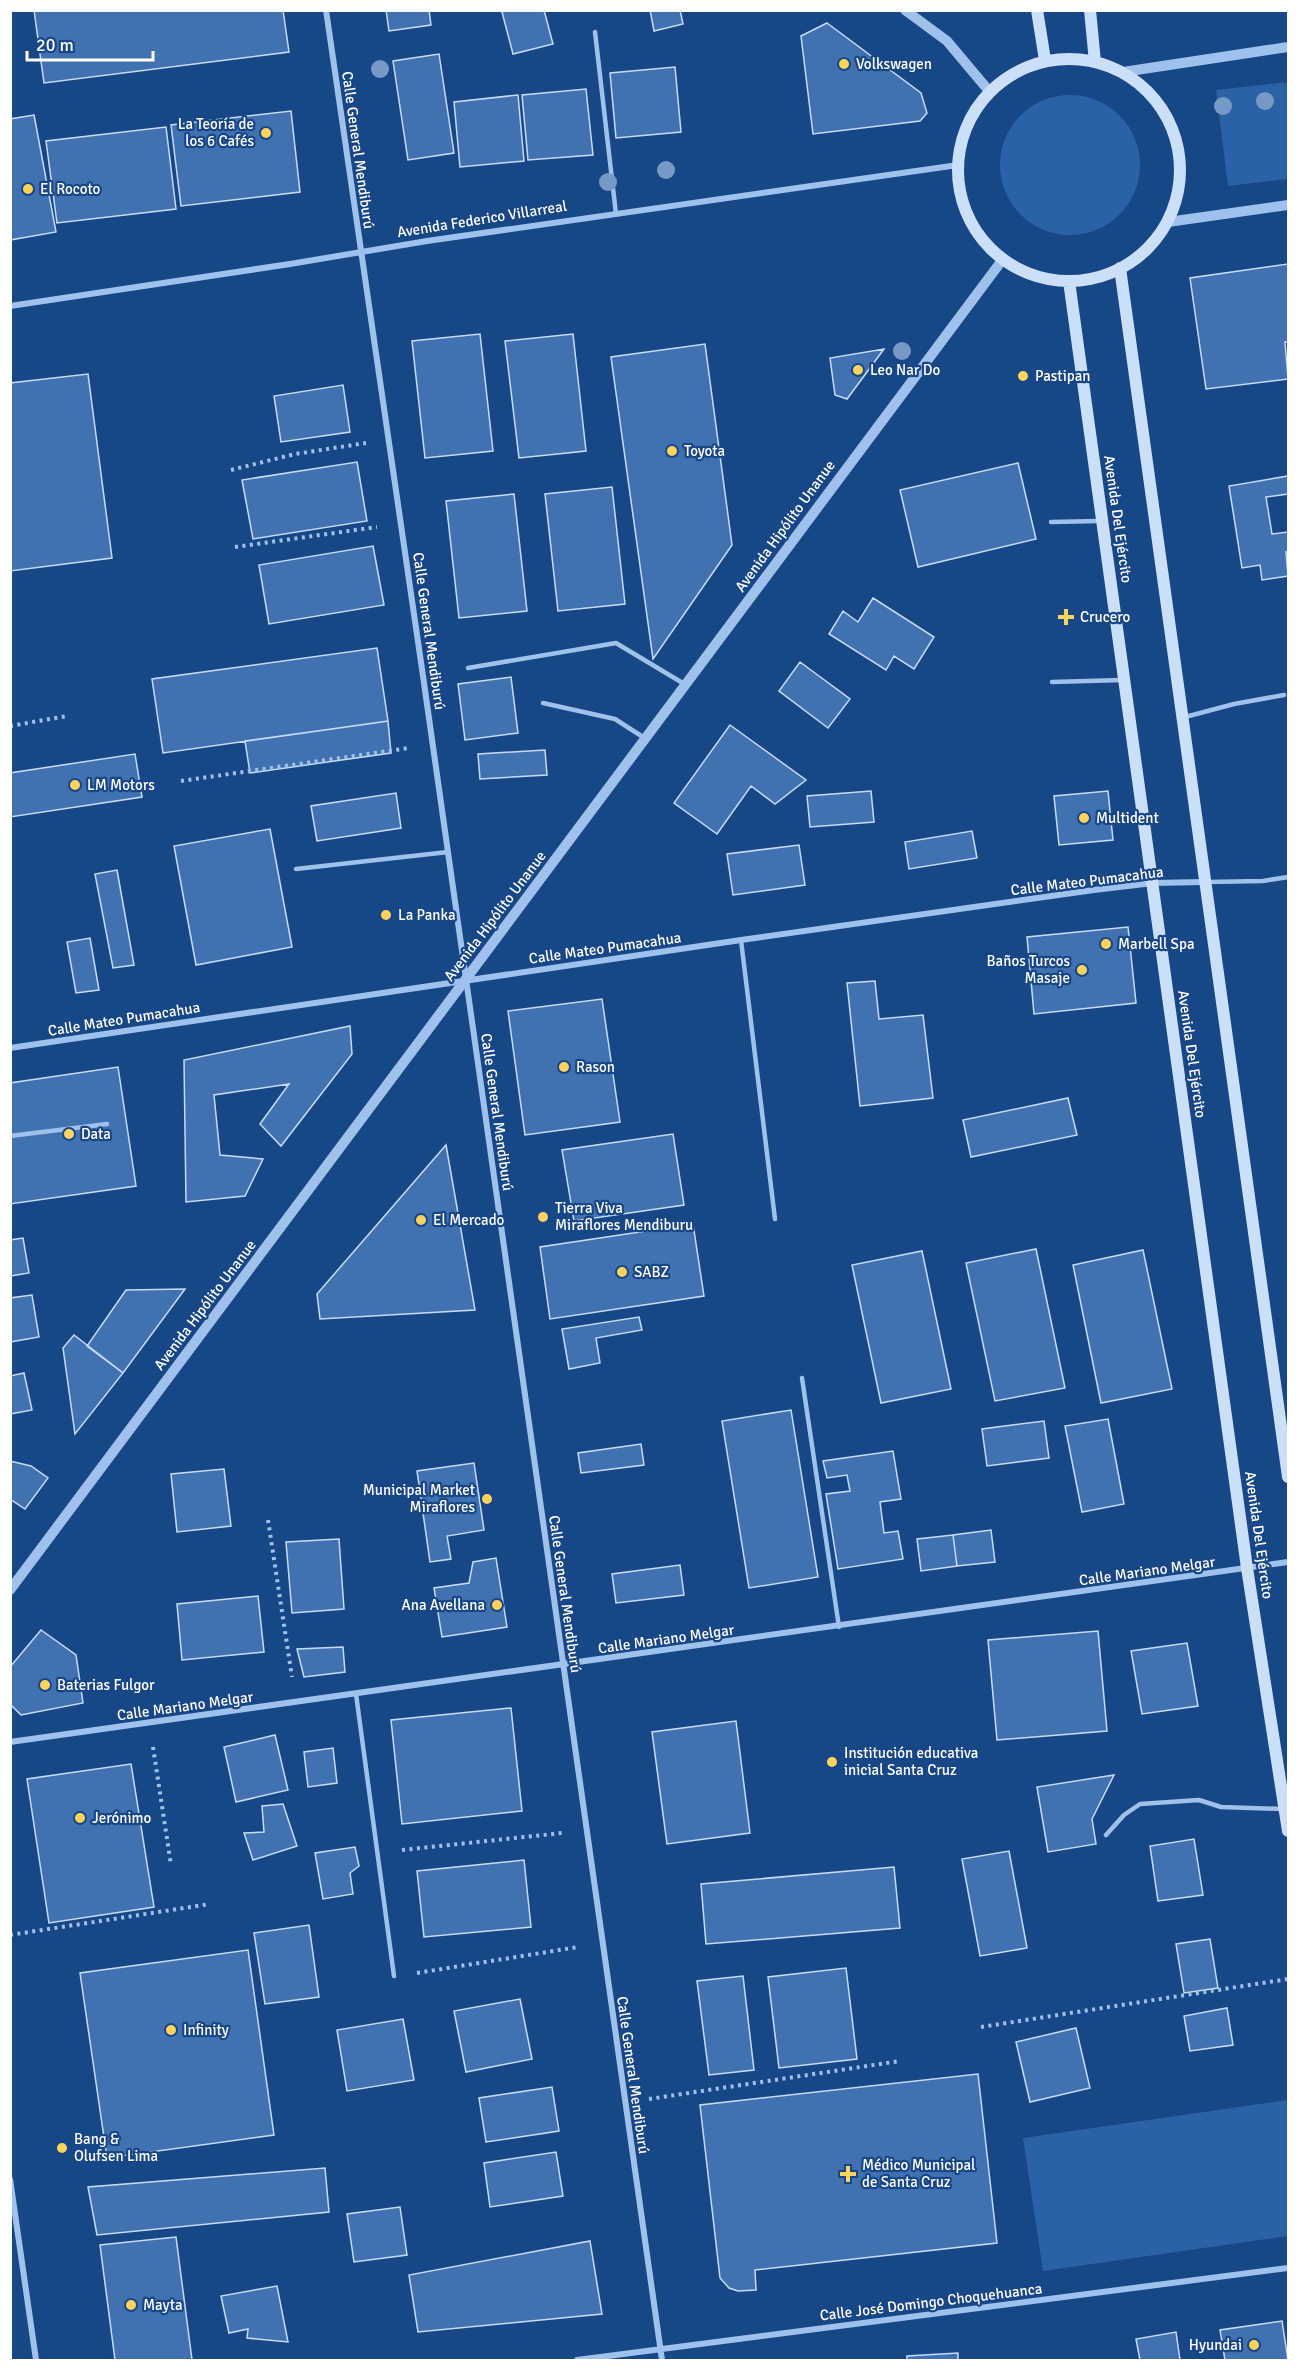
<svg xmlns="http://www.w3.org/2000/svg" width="1299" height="2371" font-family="Signika,sans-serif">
	<rect width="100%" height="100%" fill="#184787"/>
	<path fill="#2b61a5" d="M1288 82V179L1228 186 1216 90Z
		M1000 165a70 70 0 1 1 140 0a70 70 0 1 1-140 0Z
		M1288 2100V2236L1043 2271 1023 2138Z"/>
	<path fill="#4171b1" stroke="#c5dcf9" stroke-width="1.5" d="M34 10H283L289 52 44 83Z
		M386 10H429L431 25 389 31Z
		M508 10H544L553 44 513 54 502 12Z
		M650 10H680L683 24 654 31Z
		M827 23 921 93 927 113 920 121 813 134 801 36Z
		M439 54 454 153 408 160 393 61Z
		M675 67 681 132 616 138 610 73Z
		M586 89 593 155 528 160 522 95Z
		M518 95 524 161 460 167 454 102Z
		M291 111 300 192 181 206 171 125Z
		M34 115 56 232 10 240V119Z
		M166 127 176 209 57 223 46 141Z
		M1288 264V342H1285L1288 379 1206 389 1190 278Z
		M480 334 493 451 425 458 412 341Z
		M573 334 586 451 519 458 505 341Z
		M705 344 732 545 653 659 611 357Z
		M884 349 847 399 835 395 830 358Z
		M88 374 112 558 10 571V383Z
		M343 385 350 432 281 442 274 396Z
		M357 462 367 521 253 539 242 480Z
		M1018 463 1036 539 918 567 900 490Z
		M1288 476V494L1266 497 1272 534 1288 532V551L1286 552 1288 576 1262 580 1260 565 1242 568 1229 486Z
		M612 487 625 604 558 611 545 494Z
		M514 494 527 611 459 618 446 501Z
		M373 546 384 605 269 624 259 565Z
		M873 598 934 637 914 669 894 656 886 670 829 634 843 611 858 622Z
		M377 648 388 721 163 753 152 679Z
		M800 662 850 699 828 728 779 691Z
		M511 677 518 733 465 740 458 684Z
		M388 721 391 753 250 773 245 741Z
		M730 725 806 780 775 804 751 786 717 834 674 803Z
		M545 750 547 775 480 779 478 754Z
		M135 754 142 797 10 817V773Z
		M871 791 874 822 810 827 807 796Z
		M1108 791 1113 840 1059 845 1054 796Z
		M396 793 401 828 317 841 311 806Z
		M270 829 292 947 196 965 174 846Z
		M972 831 977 858 909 869 905 842Z
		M799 845 805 885 733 895 727 854Z
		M117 870 134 965 113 968 95 874Z
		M1128 927 1136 1003 1034 1014 1027 937Z
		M90 938 99 990 76 993 67 942Z
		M875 981 879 1019 923 1015 933 1098 860 1106 847 983Z
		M602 999 620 1122 525 1135 508 1011Z
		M350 1026 352 1054 281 1146 260 1124 289 1084 214 1095 220 1155 263 1159 245 1196 186 1202 184 1060Z
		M118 1067 136 1186 10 1204V1083Z
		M1068 1098 1077 1135 971 1157 963 1120Z
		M673 1134 684 1205 574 1221 562 1150Z
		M446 1145 475 1310 320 1319 317 1294Z
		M693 1224 704 1296 550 1319 540 1247Z
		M23 1238 29 1273 10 1276V1240Z
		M1036 1249 1065 1388 995 1401 966 1263Z
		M1143 1250 1172 1389 1101 1403 1073 1265Z
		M922 1251 951 1389 881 1403 852 1265Z
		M185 1289 123 1373 87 1346 126 1290Z
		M32 1295 39 1337 10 1342V1298Z
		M639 1317 642 1330 596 1338 600 1363 569 1369 562 1329Z
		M74 1335 123 1373 75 1434 63 1348Z
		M24 1373 32 1410 10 1414V1376Z
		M791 1410 818 1577 749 1588 722 1421Z
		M1108 1419 1124 1504 1082 1512 1065 1426Z
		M1044 1421 1049 1458 987 1466 982 1429Z
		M641 1444 644 1465 581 1473 578 1453Z
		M893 1451 901 1499 880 1502 884 1533 898 1531 903 1559 838 1569 826 1494 850 1491 847 1475 827 1478 823 1461Z
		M10 1461 31 1466 48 1478 25 1509 10 1499Z
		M474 1463 484 1530 447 1536 451 1559 430 1562 417 1471Z
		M224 1469 231 1526 177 1532 171 1474Z
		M991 1530 995 1562 957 1566 953 1535Z
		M953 1535 957 1566 921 1571 917 1539Z
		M339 1539 344 1609 292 1613 286 1542Z
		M496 1558 507 1627 442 1637 434 1588 469 1583 473 1562Z
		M680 1565 684 1595 616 1603 612 1574Z
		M258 1596 264 1652 182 1660 177 1604Z
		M41 1630 76 1655 83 1703 21 1715 10 1704V1667Z
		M1098 1631 1107 1731 997 1740 988 1640Z
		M1187 1643 1198 1706 1142 1714 1131 1651Z
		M343 1647 345 1672 304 1677 297 1649Z
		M511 1708 522 1811 402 1824 391 1720Z
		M736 1721 750 1833 667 1844 652 1732Z
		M275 1735 288 1790 236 1802 224 1747Z
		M333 1748 337 1783 308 1787 304 1752Z
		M131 1764 154 1907 49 1923 27 1779Z
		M1114 1775 1092 1819 1096 1844 1048 1852 1037 1787Z
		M283 1804 297 1846 253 1860 244 1833 264 1832 262 1806Z
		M1194 1839 1203 1895 1158 1901 1150 1846Z
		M355 1847 359 1866 350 1873 353 1894 323 1899 315 1853Z
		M1009 1851 1027 1948 980 1956 962 1859Z
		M524 1860 531 1927 424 1937 417 1871Z
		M894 1867 900 1928 706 1944 701 1884Z
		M309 1925 319 1997 265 2004 254 1933Z
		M1210 1939 1218 1988 1184 1993 1176 1944Z
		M248 1950 274 2135 107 2158 80 1973Z
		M846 1968 857 2059 779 2068 768 1977Z
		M743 1976 754 2070 709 2075 697 1981Z
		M520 1999 532 2059 466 2072 454 2011Z
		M1227 2008 1233 2045 1190 2051 1184 2016Z
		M403 2019 414 2080 347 2091 337 2030Z
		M1076 2028 1090 2088 1030 2102 1016 2042Z
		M978 2074 997 2243 755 2270 756 2290 738 2291 729 2288 720 2278 700 2105Z
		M552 2087 559 2131 486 2142 479 2098Z
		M556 2152 563 2196 490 2207 484 2163Z
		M325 2168 329 2212 97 2235 88 2187Z
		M400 2207 407 2255 354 2262 347 2214Z
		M176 2237 192 2360H115L100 2245Z
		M590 2241 602 2314 418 2332 409 2275Z
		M277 2286 288 2342 247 2338 248 2329 229 2333 221 2296Z
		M1282 2321 1288 2360H1225L1220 2330Z
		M1176 2332 1180 2360H1140L1136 2339Z
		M958 2353V2360H907V2356Z"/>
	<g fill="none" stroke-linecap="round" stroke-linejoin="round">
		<path stroke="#9fc2ed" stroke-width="4" stroke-dasharray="3 4.5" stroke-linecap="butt" d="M231 470 295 454 366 443
			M235 547 377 527
			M10 726 67 716
			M181 781 409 748
			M268 1520 292 1677
			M153 1747 171 1865
			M402 1850 562 1833
			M10 1935 210 1904
			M417 1973 578 1947
			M981 2027 1288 1979
			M649 2099 900 2061"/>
		<path stroke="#9fc2ed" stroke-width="4.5" d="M595 32 616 214
			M1051 522 1100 521
			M468 668 616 643 686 685
			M1052 682 1122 680
			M543 703 615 719 646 739
			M1185 717 1234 704 1284 695
			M296 869 448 852
			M1207 882 1263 881 1288 877
			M741 940 775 1219
			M10 1136 107 1124
			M802 1378 839 1627
			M356 1694 394 1976
			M1106 1835 1124 1815 1140 1804 1199 1800 1221 1807 1282 1809"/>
		<path stroke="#9fc2ed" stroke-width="6" d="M326 10 423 676 662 2360
			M10 306 290 264 427 241 958 165
			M10 1048 741 940 1094 890 1153 883 1204 882
			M10 1742 1288 1562
			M10 2179 36 2360
			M577 2360 1288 2268"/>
		<path stroke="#9fc2ed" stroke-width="10" d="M905 10 947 41 989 91
			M1123 72 1288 47
			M1168 222 1288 205
			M10 1590 1003 259"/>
		<path stroke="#ccdff9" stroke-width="12" d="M1037 10 1045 60
			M1090 10 1095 62
			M958 170a111 111 0 1 1 222 0a111 111 0 1 1-222 0Z
			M1120 268 1288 1477
			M1069 281 1247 1568 1288 1831"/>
	</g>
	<g fill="#7799c6">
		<circle cx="380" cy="69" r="9"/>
		<circle cx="1265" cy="101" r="9"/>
		<circle cx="1223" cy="106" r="9"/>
		<circle cx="666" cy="170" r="9"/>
		<circle cx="608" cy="182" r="9"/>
		<circle cx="902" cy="351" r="9"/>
	</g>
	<g fill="#ffd25b" stroke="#184787" stroke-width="2">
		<circle cx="844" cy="64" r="6"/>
		<circle cx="266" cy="133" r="6"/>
		<circle cx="28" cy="189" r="6"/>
		<circle cx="858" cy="370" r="6"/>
		<circle cx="1023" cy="376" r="6"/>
		<circle cx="672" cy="451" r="6"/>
		<path d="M1063 608h6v6h6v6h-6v6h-6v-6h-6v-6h6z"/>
		<circle cx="75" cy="785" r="6"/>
		<circle cx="1084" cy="818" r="6"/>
		<circle cx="386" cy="915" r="6"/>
		<circle cx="1106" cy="944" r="6"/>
		<circle cx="1082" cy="970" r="6"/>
		<circle cx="564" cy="1067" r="6"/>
		<circle cx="69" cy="1134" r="6"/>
		<circle cx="543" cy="1217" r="6"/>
		<circle cx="421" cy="1220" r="6"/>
		<circle cx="622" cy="1272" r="6"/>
		<circle cx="487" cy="1499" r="6"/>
		<circle cx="497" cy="1605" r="6"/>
		<circle cx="45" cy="1685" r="6"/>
		<circle cx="832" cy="1762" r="6"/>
		<circle cx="80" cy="1818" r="6"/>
		<circle cx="171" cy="2030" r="6"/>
		<circle cx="62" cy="2148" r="6"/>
		<path d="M845 2165h6v6h6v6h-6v6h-6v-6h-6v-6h6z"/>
		<circle cx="131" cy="2305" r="6"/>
		<circle cx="1254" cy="2345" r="6"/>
	</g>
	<g text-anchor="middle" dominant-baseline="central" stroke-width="4.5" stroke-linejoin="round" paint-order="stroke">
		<g font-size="15" fill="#fff" stroke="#184787" text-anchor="start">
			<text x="856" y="64">Volkswagen</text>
			<text x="254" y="124" text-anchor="end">La Teoría de<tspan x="254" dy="17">los 6 Cafés</tspan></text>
			<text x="40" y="189">El Rocoto</text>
			<text x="870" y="370">Leo Nar Do</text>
			<text x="1035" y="376">Pastipan</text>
			<text x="684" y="451">Toyota</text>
			<text x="1080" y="617">Crucero</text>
			<text x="87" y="785">LM Motors</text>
			<text x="1096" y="818">Multident</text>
			<text x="398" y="915">La Panka</text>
			<text x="1118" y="944">Marbell Spa</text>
			<text x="1070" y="961" text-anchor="end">Baños Turcos<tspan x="1070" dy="17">Masaje</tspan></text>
			<text x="576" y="1067">Rason</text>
			<text x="81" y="1134">Data</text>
			<text x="555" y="1208">Tierra Viva<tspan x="555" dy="17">Miraflores Mendiburu</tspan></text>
			<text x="433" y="1220">El Mercado</text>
			<text x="634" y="1272">SABZ</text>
			<text x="475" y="1490" text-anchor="end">Municipal Market<tspan x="475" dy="17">Miraflores</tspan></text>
			<text x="485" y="1605" text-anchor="end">Ana Avellana</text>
			<text x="57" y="1685">Baterias Fulgor</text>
			<text x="844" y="1753">Institución educativa<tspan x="844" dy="17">inicial Santa Cruz</tspan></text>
			<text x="92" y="1818">Jerónimo</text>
			<text x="183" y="2030">Infinity</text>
			<text x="74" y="2139">Bang &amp;<tspan x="74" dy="17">Olufsen Lima</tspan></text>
			<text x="862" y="2165">Médico Municipal<tspan x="862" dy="17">de Santa Cruz</tspan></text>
			<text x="143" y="2305">Mayta</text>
			<text x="1242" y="2345" text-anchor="end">Hyundai</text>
		</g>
		<g font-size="15" fill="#fff" stroke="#184787">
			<text transform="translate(358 150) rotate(82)">Calle General Mendiburú</text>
			<text transform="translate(482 219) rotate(-9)">Avenida Federico Villarreal</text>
			<text transform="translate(1118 519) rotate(82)">Avenida Del Ejército</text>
			<text transform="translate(785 526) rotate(-54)">Avenida Hipólito Unanue</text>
			<text transform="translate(429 631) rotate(82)">Calle General Mendiburú</text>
			<text transform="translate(1087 881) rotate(-7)">Calle Mateo Pumacahua</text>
			<text transform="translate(495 916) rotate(-53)">Avenida Hipólito Unanue</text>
			<text transform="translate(605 948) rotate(-8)">Calle Mateo Pumacahua</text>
			<text transform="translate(124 1019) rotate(-9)">Calle Mateo Pumacahua</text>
			<text transform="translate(1192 1054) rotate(82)">Avenida Del Ejército</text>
			<text transform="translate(497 1112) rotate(82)">Calle General Mendiburú</text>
			<text transform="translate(205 1305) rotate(-53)">Avenida Hipólito Unanue</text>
			<text transform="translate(1259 1535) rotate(82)">Avenida Del Ejército</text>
			<text transform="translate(1147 1571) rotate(-8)">Calle Mariano Melgar</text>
			<text transform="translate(565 1594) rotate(82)">Calle General Mendiburú</text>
			<text transform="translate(666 1639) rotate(-8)">Calle Mariano Melgar</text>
			<text transform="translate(185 1706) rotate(-8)">Calle Mariano Melgar</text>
			<text transform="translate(633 2075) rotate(82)">Calle General Mendiburú</text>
			<text transform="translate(931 2302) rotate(-7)">Calle José Domingo Choquehuanca</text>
		</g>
	</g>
	<rect width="1299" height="2371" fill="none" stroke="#ffffff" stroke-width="24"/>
	<path d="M27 51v9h126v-9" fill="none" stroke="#ffffff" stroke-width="3"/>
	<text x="36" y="51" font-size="18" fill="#ffffff" stroke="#184787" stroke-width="4.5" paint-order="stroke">20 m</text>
</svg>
